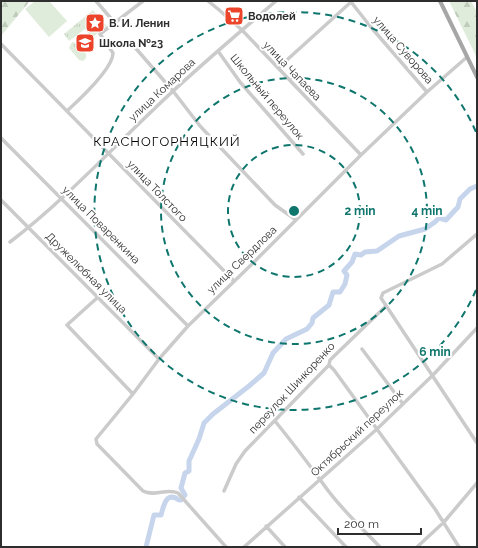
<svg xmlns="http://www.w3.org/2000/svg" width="478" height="548" font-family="Raleway,sans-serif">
	<defs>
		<pattern id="grass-tufts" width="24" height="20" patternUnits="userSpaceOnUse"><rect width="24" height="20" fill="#e0ecdb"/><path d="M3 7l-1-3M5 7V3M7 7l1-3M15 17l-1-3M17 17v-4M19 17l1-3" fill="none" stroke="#c0cbbc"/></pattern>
		<pattern id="forest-firs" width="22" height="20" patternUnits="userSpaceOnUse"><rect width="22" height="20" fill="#e0ecdb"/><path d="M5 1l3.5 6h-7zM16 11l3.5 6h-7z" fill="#c0cbbc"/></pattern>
	</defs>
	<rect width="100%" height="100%" fill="#fff"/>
	<path fill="url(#grass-tufts)" d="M93 10 107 26 94 36 90 35 85 29 69 41 64 34Z
		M72 42 77 43 86 54V58L83 61 79 60 69 48Z"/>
	<path fill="url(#forest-firs)" d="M1 1H30L1 36Z
		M449 1H471L477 12V58Z"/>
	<path fill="#e0ecdb" d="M35 1H49L67 21 49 37 25 9Z"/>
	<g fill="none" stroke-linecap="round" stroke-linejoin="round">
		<path stroke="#c6d5ec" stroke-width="5" d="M146 547 154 515H161C164 505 166 491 179 500H181L185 495 181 488 185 473 189 471V461L199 439 204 423 213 414 249 386 264 373 273 353 286 339 307 329 312 323 313 318 329 305 333 292H340L345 284 347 275 344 271 352 262 355 254 361 255 365 252 377 251 399 236 425 229 435 222 439 218 446 220 458 207 460 199 470 189 477 186"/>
		<path stroke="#cbcbcb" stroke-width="3.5" d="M96 1 115 23
			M208 1 218 9 242 30 361 155
			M1 44 234 281
			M132 44 173 91 200 126 217 144 275 205 296 220
			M218 51 240 82 303 154
			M278 68 351 2 370 26 427 92
			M67 111C79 100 113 68 113 53L100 34 143 1
			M1 138 188 326
			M1 200 159 359
			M477 234 442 264 383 293 381 298 477 443
			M10 242C61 203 106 155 153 110 192 72 234 37 276 1
			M97 298 67 325 133 394
			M362 349 403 404
			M329 365 334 370 435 509 459 547
			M275 421C292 442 308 463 324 485 339 507 361 527 380 547
			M224 491 236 464 245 451 329 365 330 360 386 306
			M299 497 346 547
			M266 526 285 547
			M226 547 178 493C167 488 154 497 143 491L97 444 96 439 133 394 159 359 188 326 251 265 361 155 427 92 467 57
			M244 547 377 429 433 375 477 328
			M417 547 444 522 477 483"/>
		<path stroke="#a6a6a6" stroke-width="4" d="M440 1 477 77"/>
	</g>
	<g fill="none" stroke="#0f766e" stroke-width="2" stroke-dasharray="7 5">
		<circle cx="294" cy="211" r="66"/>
		<circle cx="294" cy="211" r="133"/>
		<path d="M476 290A199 199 0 1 1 476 132"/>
	</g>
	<defs>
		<g id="supermarket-square" transform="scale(1)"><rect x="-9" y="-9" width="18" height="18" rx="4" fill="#eb442a" stroke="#fff"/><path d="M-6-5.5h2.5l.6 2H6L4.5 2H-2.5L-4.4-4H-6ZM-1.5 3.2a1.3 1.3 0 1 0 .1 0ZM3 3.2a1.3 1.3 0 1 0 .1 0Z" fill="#fff"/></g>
		<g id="sight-square" transform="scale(1)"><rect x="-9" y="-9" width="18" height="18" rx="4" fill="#eb442a" stroke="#fff"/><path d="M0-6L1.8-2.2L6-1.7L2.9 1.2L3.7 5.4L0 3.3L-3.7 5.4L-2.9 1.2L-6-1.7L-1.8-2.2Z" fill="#fff"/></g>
		<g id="school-square" transform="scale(1)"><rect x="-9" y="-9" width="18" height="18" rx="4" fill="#eb442a" stroke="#fff"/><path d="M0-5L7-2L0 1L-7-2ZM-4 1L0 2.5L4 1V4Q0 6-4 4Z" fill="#fff"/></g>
	</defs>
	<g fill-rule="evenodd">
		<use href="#supermarket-square" x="234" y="16"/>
		<use href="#sight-square" x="95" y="23"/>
		<use href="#school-square" x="85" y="43"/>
	</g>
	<g text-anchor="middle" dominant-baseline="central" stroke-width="4" stroke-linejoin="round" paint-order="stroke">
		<g font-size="11" font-weight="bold" fill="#2e2e2e" stroke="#fff" text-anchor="start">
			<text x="248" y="16">Водолей</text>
			<text x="109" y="23">В. И. Ленин</text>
			<text x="99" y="43">Школа №23</text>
		</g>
		<g font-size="11" fill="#2e2e2e" stroke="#fff">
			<text transform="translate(403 50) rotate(49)">улица Суворова</text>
			<text transform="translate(292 71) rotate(46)">улица Чапаева</text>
			<text transform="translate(162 90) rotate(-43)">улица Комарова</text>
			<text transform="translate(267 97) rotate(50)">Школьный переулок</text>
			<text transform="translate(157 191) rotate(46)">улица Толстого</text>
			<text transform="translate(101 225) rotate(45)">улица Поваренкина</text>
			<text transform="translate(242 260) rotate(-44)">улица Свердлова</text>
			<text transform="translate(86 273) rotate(45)">Дружелюбная улица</text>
			<text transform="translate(292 388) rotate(-47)">переулок Шинкоренко</text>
			<text transform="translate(357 433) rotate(-43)">Октябрьский переулок</text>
		</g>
		<g font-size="13" letter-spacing="1" fill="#000" stroke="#fff">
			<text x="167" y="141">КРАСНОГОРНЯЦКИЙ</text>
		</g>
	</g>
	<circle cx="294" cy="211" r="6" fill="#0f766e" stroke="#fff" stroke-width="2"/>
	<g font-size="12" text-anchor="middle" font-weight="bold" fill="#0f766e" stroke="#fff" stroke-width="4" stroke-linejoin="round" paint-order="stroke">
		<text x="360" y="215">2 min</text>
		<text x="427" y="215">4 min</text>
		<text x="435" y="356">6 min</text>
	</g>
	<rect width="478" height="548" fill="none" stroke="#2e2e2e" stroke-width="4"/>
	<path d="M338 528v6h83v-6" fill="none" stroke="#2e2e2e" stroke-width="2"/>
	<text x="344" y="528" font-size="12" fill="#2e2e2e" stroke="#ffffff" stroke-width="3" paint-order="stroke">200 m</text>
</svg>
